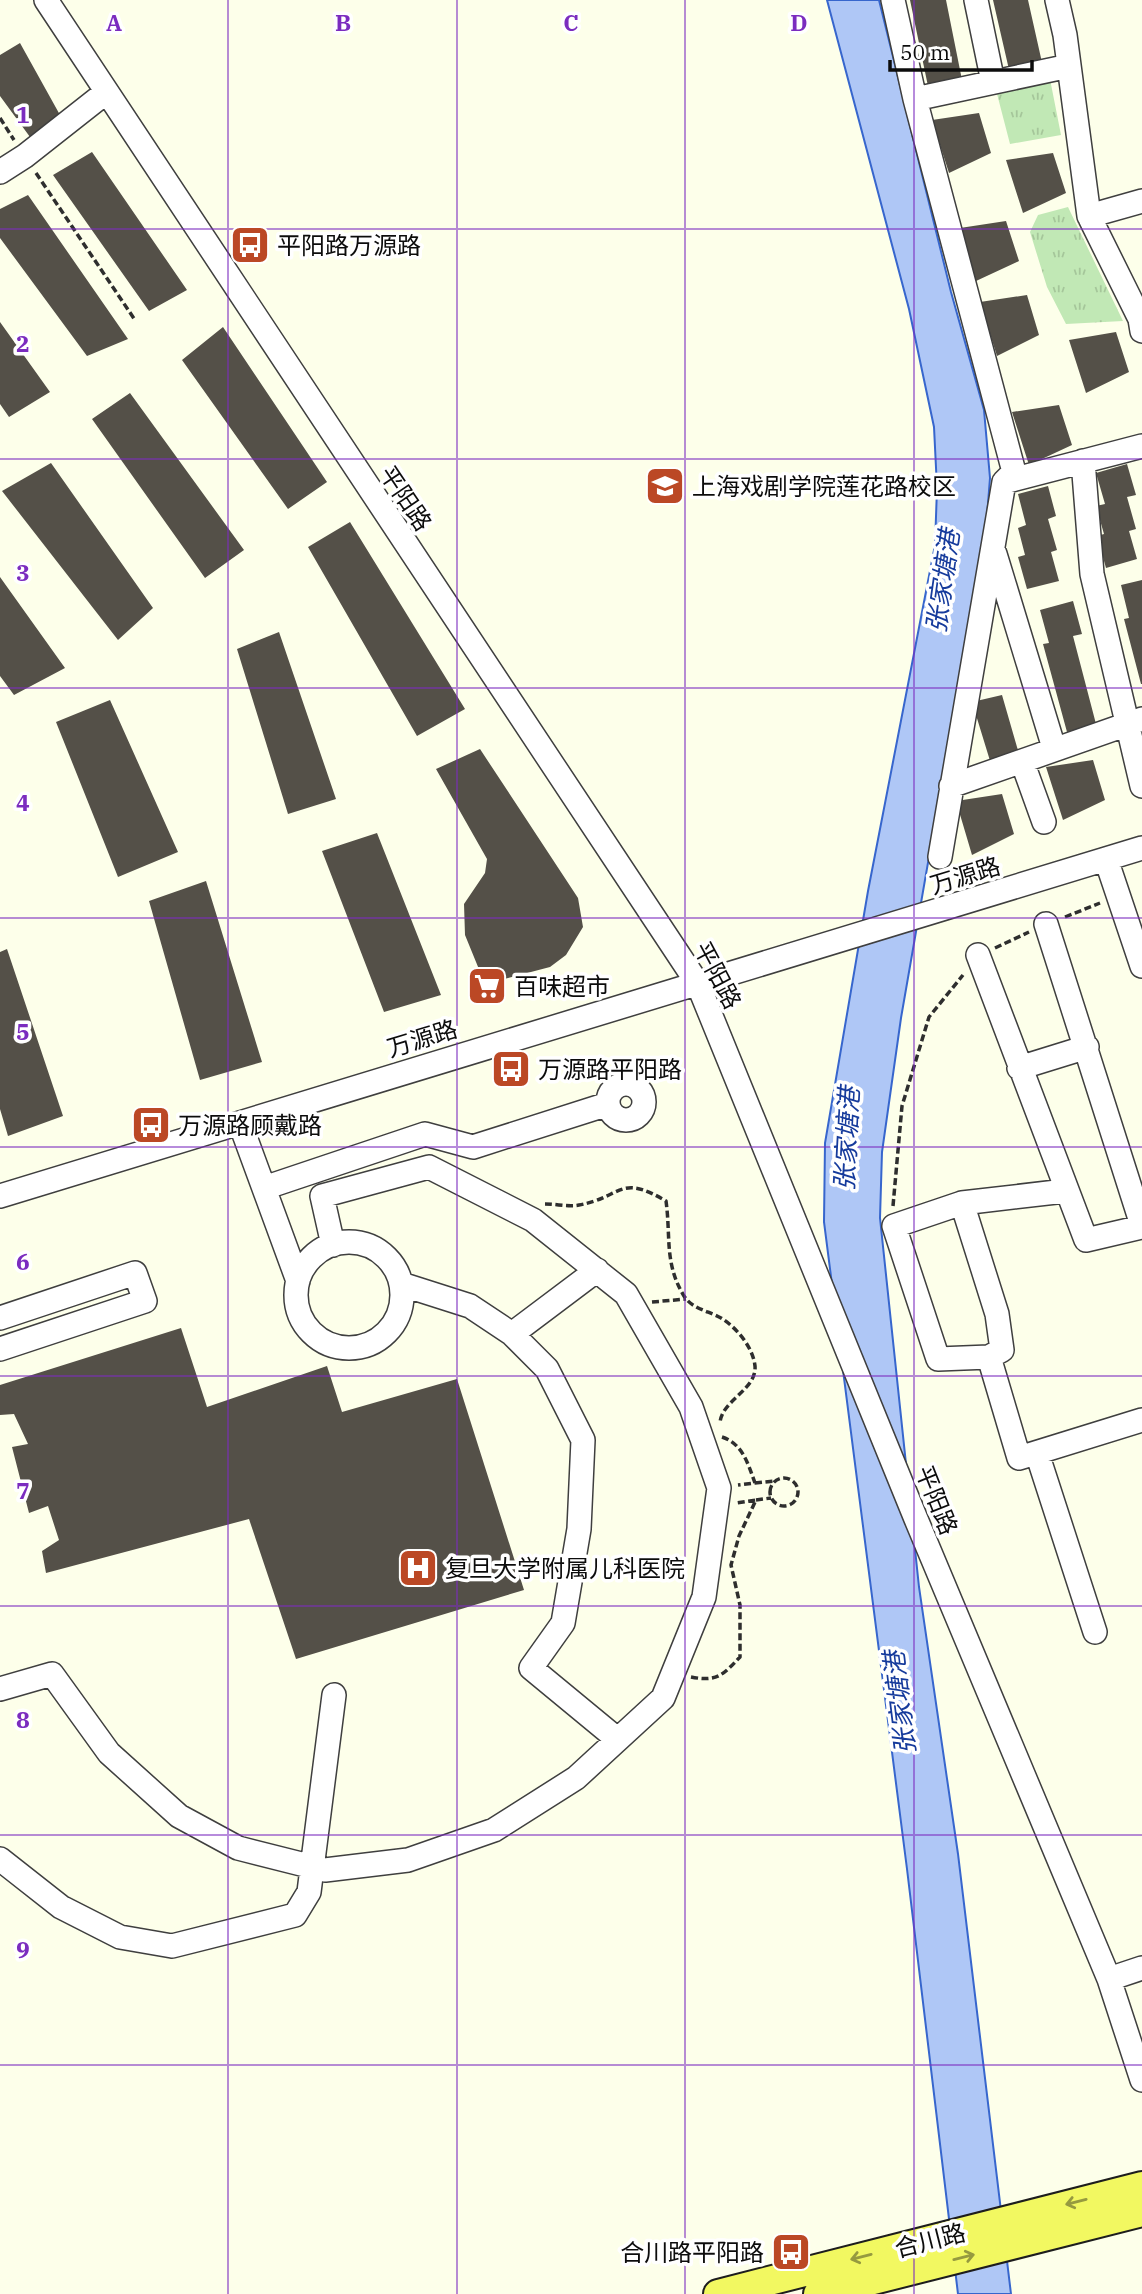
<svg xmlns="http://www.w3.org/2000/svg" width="1142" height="2294" font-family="'IBM Plex Serif','Noto Sans SC',serif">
	<defs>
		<pattern id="grass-tufts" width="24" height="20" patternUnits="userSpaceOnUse" patternTransform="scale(1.75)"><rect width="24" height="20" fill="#c1e8b5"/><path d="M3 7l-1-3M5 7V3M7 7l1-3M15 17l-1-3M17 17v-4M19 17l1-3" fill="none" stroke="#a5c69a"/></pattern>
	</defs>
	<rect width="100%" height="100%" fill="#fdffea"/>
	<path fill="url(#grass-tufts)" d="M1050 79 1061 135 1010 144 996 90Z
		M1068 207 1123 321 1066 324 1047 287 1030 232 1038 215Z"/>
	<path fill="#afc7f6" stroke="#3766cd" stroke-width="2" d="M827 0H879L951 292 984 410 990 478 986 529 901 1018 882 1152 880 1218 919 1587 958 1854 1011 2294H958L907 1869 824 1222 825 1143 868 891 935 545 937 488 934 427 909 309Z"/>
	<path fill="#545048" d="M910 0H946L963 85 929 91Z
		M993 0H1028L1043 67 1010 74Z
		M20 43 60 115 30 137 0 96V55Z
		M979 113 991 153 949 173 932 120Z
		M92 152 187 290 149 311 53 175Z
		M1053 153 1066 193 1023 213 1006 160Z
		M28 195 128 339 87 356 0 238V209Z
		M1006 221 1019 261 976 281 960 228Z
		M1027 295 1039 335 997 356 980 302Z
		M0 322 50 392 9 417 0 404Z
		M223 327 327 482 288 509 182 360Z
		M1116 332 1129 372 1086 393 1069 340Z
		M130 393 244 550 205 578 92 419Z
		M1059 405 1072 445 1029 465 1012 412Z
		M51 463 153 608 118 640 2 491Z
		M1127 464 1136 495 1127 497 1136 529 1129 531 1137 559 1106 568 1097 536 1104 534 1096 506 1105 504 1096 473Z
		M1048 486 1056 516 1048 519 1057 550 1051 552 1059 581 1027 589 1018 557 1025 555 1018 528 1026 525 1018 494Z
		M350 522 465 709 417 736 308 547Z
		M0 577 65 668 14 695 0 676Z
		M1142 580V684H1141L1124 619 1129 618 1121 585Z
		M1073 601 1082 634 1073 636 1096 724 1067 732 1043 644 1049 643 1040 610Z
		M279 632 336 799 288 814 237 649Z
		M1002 695 1019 754 991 764 972 702Z
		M110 700 178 852 118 877 56 722Z
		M480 749 578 898 583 927 566 955 550 967 485 984 465 935 464 904 485 873 487 859 436 769Z
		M1093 760 1105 800 1063 820 1046 767Z
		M1002 794 1014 834 972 855 956 801Z
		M377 833 441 995 384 1012 322 851Z
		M206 881 262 1062 200 1080 149 901Z
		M7 949 63 1116 8 1136 0 1109V952Z
		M181 1328 207 1407 327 1366 342 1412 457 1379 524 1590 296 1659 249 1519 46 1573 42 1551 59 1540 48 1506 29 1513 12 1447 28 1444 14 1414 0 1415V1385Z"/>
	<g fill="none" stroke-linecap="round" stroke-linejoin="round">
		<g stroke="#3f3f3f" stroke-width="26">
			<path id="minor" d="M46 0 698 984 916 1519 1109 1979 1142 2080
				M893 0 915 99 1014 472 1004 482 940 857
				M976 0 993 82
				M1057 0 1065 35 1089 216 1142 201
				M915 99 1069 66
				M0 172 25 156 105 93
				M1089 216 1140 319 1142 331
				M1083 461 1092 574 1142 786
				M1004 482 1142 446
				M995 554 1054 748
				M1022 761 1044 822
				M951 786 1142 719
				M1106 859 1142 966
				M1046 924 1142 1225
				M978 955 1086 1240 1142 1227
				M1019 1068 1087 1047
				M608 1102a18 18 0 1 1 36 0a18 18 0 1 1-36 0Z
				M240 1123 298 1281
				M264 1188 425 1134 473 1147 608 1104
				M0 1196 1142 848
				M962 1203 997 1314 1002 1350 989 1357 938 1359 894 1226Z
				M962 1203 1065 1191
				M296 1295a53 53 0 1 1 106 0a53 53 0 1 1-106 0Z
				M401 1284 470 1306 512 1334 547 1369 583 1440 579 1529 563 1623 531 1668 617 1739
				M0 1318 135 1273 145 1301 0 1349
				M512 1334 597 1270
				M989 1357 1019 1458 1142 1420
				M1037 1453 1095 1632
				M0 1689 52 1674 109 1753 179 1816 238 1848 325 1870 408 1860 494 1830 576 1778 663 1698 704 1597 719 1488 691 1407 626 1294 533 1220 429 1167 322 1196 333 1245
				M0 1859 61 1907 120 1937 172 1946 295 1915 309 1892 334 1695
				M1109 1979 1142 1968"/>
		</g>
		<g stroke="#1d1d1d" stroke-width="32">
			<path id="major" d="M718 2294 1142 2186
				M818 2294 1142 2212"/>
		</g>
		<path stroke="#2e2e2e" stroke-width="3.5" stroke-dasharray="7 3.5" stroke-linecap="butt" d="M0 118 14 140
			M36 173 135 320
			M1065 917 1100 903
			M995 948 1029 932
			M545 1204C556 1204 569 1207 579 1205 623 1197 619 1173 666 1201 671 1237 664 1263 684 1296 692 1309 709 1311 721 1318 736 1327 753 1347 755 1366 757 1390 720 1401 720 1424
			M893 1206 902 1106 929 1017 963 975
			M652 1302 686 1299
			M722 1437C743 1444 748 1464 755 1483L738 1485
			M770 1492a14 14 0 1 1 28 0a14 14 0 1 1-28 0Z
			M755 1483 774 1481
			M756 1500 771 1498
			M691 1677C717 1682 723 1675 740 1657V1605L731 1565 739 1536 756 1500 736 1503"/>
		<use href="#minor" stroke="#fff" stroke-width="23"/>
		<use href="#major" stroke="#f2f861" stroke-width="28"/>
	</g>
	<defs><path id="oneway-shaft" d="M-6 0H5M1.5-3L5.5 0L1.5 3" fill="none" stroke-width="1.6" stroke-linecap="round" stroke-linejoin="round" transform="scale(1.75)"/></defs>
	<g stroke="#969a3f">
		<use href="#oneway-shaft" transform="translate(1076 2202) rotate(166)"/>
		<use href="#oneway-shaft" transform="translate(861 2257) rotate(166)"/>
		<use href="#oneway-shaft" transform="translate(964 2257) rotate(-14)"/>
	</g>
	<path fill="none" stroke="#7b2cbf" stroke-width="2" stroke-opacity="0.55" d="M228 0V2294M457 0V2294M685 0V2294M914 0V2294M0 229H1142M0 459H1142M0 688H1142M0 918H1142M0 1147H1142M0 1376H1142M0 1606H1142M0 1835H1142M0 2065H1142"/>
	<defs>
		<g id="bus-square" transform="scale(2.0125)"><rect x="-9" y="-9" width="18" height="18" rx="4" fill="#bb4825" stroke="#fff"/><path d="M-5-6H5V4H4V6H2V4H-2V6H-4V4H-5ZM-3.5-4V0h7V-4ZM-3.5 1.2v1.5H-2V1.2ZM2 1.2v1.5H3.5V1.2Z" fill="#fff"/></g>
		<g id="university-square" transform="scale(2.0125)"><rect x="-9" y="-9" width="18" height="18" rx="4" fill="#bb4825" stroke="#fff"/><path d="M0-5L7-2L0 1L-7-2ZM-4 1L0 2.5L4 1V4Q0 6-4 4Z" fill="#fff"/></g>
		<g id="supermarket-square" transform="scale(2.0125)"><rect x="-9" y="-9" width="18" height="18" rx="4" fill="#bb4825" stroke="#fff"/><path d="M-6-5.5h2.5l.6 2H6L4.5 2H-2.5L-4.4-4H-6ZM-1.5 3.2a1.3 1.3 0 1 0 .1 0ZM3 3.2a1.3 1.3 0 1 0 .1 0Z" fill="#fff"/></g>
		<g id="hospital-square" transform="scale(2.0125)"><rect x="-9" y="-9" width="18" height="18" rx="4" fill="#bb4825" stroke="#fff"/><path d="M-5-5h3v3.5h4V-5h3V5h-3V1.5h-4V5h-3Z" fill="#fff"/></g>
	</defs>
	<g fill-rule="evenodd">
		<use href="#bus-square" x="250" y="245"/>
		<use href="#university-square" x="665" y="486"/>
		<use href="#supermarket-square" x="487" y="986"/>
		<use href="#bus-square" x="511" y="1069"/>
		<use href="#bus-square" x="151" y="1125"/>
		<use href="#hospital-square" x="418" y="1568"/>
		<use href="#bus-square" x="791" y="2252"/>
	</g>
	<g text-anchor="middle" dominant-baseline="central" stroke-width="7" stroke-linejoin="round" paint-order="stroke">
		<g font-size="24" fill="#0c0c0c" stroke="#fff" text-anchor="start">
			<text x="277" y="245">平阳路万源路</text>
			<text x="692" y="486">上海戏剧学院莲花路校区</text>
			<text x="514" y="986">百味超市</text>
			<text x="538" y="1069">万源路平阳路</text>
			<text x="178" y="1125">万源路顾戴路</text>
			<text x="445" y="1568">复旦大学附属儿科医院</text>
			<text x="764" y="2252" text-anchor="end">合川路平阳路</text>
		</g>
		<g font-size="24" fill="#0c0c0c" stroke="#fff">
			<text transform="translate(406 498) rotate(56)">平阳路</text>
			<text transform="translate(965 875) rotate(-17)">万源路</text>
			<text transform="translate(718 975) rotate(62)">平阳路</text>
			<text transform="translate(422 1038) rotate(-17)">万源路</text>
			<text transform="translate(937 1500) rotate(68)">平阳路</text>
			<text transform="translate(930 2240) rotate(-14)">合川路</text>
		</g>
		<g font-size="26" font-style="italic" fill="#163b9c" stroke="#fff">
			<text transform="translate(942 581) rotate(-82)">张家塘港</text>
			<text transform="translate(846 1139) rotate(-87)">张家塘港</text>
			<text transform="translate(899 1703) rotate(-97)">张家塘港</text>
		</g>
	</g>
	<g font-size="23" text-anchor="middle" font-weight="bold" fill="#7b2cbf" stroke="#fff" stroke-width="7" stroke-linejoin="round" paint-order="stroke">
		<text x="114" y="31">A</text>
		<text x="343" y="31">B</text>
		<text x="571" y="31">C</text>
		<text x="799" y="31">D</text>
		<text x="23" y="123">1</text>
		<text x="23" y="352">2</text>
		<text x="23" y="581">3</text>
		<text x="23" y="811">4</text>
		<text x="23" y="1040">5</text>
		<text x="23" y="1270">6</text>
		<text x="23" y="1499">7</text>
		<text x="23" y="1728">8</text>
		<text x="23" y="1958">9</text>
	</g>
	<path d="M890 60v10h142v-10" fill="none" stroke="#0c0c0c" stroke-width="3.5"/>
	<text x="900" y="60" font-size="21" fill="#0c0c0c" stroke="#ffffff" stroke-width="5" paint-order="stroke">50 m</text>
</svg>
